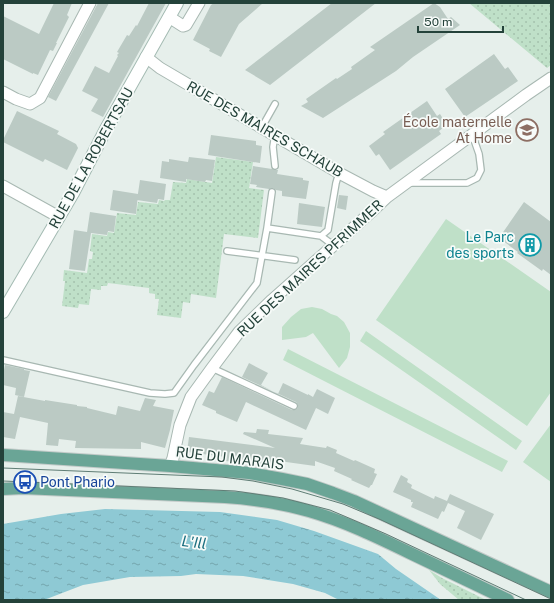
<svg xmlns="http://www.w3.org/2000/svg" width="554" height="603" font-family="'Public Sans',sans-serif">
	<defs>
		<pattern id="grass-dots" width="8" height="8" patternUnits="userSpaceOnUse"><rect width="8" height="8" fill="#bfe0c8"/><path d="M2 2h.1M6 6h.1" fill="none" stroke="#a4c1ad" stroke-width="1.8" stroke-linecap="round"/></pattern>
		<pattern id="water-ripples" width="26" height="14" patternUnits="userSpaceOnUse"><rect width="26" height="14" fill="#8ec9d4"/><path d="M2 4q2-2 4 0t4 0M15 11q2-2 4 0t4 0" fill="none" stroke="#74a5ad"/></pattern>
	</defs>
	<rect width="100%" height="100%" fill="#e6efeb"/>
	<path fill="url(#grass-dots)" d="M469 3H551V65L547 68Z
		M216 157 253 162 249 188 264 190 258 238 224 234 216 298 191 294 190 303 183 302 181 318 157 315 159 299H155V294L149 293V288L108 283 107 286H101V290L91 289 89 305 79 304 78 308 62 306 65 281H63L64 270 87 273 89 259H92L93 252 90 251 92 234 107 236 108 232 114 233 117 213 136 215 138 202 158 204 159 200 164 201 165 200H170L173 182 186 183 187 179 212 183Z
		M429 570 442 578 486 600H459L440 584Z"/>
	<path fill="#bfe0c8" d="M446 219 551 292V392L527 426 376 320Z
		M312 307 322 309 331 314 337 316 344 322 350 333V347L347 358 339 368 313 333 306 337 282 340V327L291 317 301 309Z
		M366 331 522 441 516 450 360 341Z
		M288 349 508 461 502 472 283 360Z
		M551 424V482L523 462Z"/>
	<path fill="url(#water-ripples)" d="M105 509 220 512 277 520 314 531 378 554 396 569 441 600H339L325 593 293 584 243 576 196 574 181 576 130 577 83 585 44 600H3V524L61 514Z"/>
	<path fill="#bbcac4" d="M54 3H72L67 15 69 17 56 43H57L53 51 50 50 38 75 33 73V74L3 59V16L39 34Z
		M98 3H109L56 101 48 97Z
		M149 3H166L103 117 91 111 98 99 82 91 95 66 109 73 118 56 117 55 119 53 117 52 127 35 129 36 136 25 137 26Z
		M214 3H263L239 24 221 57 209 51 210 49 193 40 211 5Z
		M332 3H376L270 85 245 70Z
		M434 3 440 7 448 19 451 17 460 25 413 57 396 71 323 118 301 106 308 102 306 99 336 78 337 79 352 69 351 67 375 50 370 47Z
		M494 54 505 69 508 67 518 81 465 117 445 89Z
		M427 101 437 116 440 114 447 125 439 131 441 134 390 170 379 154 376 156 369 146 385 134 383 132Z
		M17 111 59 131 57 134 76 144 78 148 67 170 45 159 43 162 3 142V140Z
		M211 135 256 141V145L262 146 260 163 208 155Z
		M189 157 215 160 212 181 206 180 205 182 186 179V182L160 178 162 161 169 162V159L188 162Z
		M253 166 272 169 275 170H278L277 174 303 178V180L309 181 306 199 282 196V191L276 190 273 188 269 189 256 187 257 185 250 184Z
		M140 180 166 184 164 200 158 199 157 203 137 200Z
		M113 190 138 194 136 214 110 210Z
		M339 195 348 196 346 210 337 208Z
		M524 202 551 222V275L543 269 542 271 517 253 518 252 499 238Z
		M299 203 325 207 322 227 297 224Z
		M90 212 116 216 114 232 108 231 107 235 91 233 85 271 69 269 74 230 87 232Z
		M249 363 268 373 261 385 278 394 283 383 308 395V394L313 397 317 389 335 398 328 414 316 408 306 430 246 402 237 422 216 413V411L202 405 209 391 214 393 222 377 292 410 297 409 298 405 296 402 242 377Z
		M5 365 24 369V370L30 371 24 397 15 395 16 388 3 385V375Z
		M18 396 45 401V400L77 405V406L87 407V408L116 415 118 406 140 411 145 398 156 400 153 406 174 410 170 430 165 448 141 442V449L75 448 76 441 59 439 58 446 46 445 48 423 20 417 15 439 3 437V412L14 414Z
		M257 429 269 430 268 434 303 438 300 444 326 448 327 446 337 450 336 453 354 461 355 460 375 469 374 473 377 474 372 485H371L369 488 351 480 352 479 334 471 335 468 315 461V466L279 461V467L226 461V457L187 452 189 437 275 448 243 434 244 432 256 433Z
		M401 475 408 479 407 482 412 485 411 488 434 499 435 496 447 501 450 494 494 514 481 540 457 528 465 511 448 503 444 512 442 511 438 519 411 507 413 502H411V500L393 492Z"/>
	<g fill="none" stroke-linecap="round" stroke-linejoin="round">
		<g stroke="#a8b8b2" stroke-width="8">
			<path id="lane" d="M262 127 275 104
				M275 134 273 147 275 166
				M408 183H467L477 178 481 170 479 154 472 134
				M267 228 272 192
				M321 236 328 230 336 183 339 173
				M227 251 295 260
				M3 360 150 393 165 394 174 393 194 365 257 283 267 228 321 236 333 245
				M212 368 294 406"/>
		</g>
		<g stroke="#a8b8b2" stroke-width="13">
			<path id="street" d="M169 17 183 26 186 25 199 3
				M146 57 160 68 339 173 373 191 387 197
				M3 92 16 99 30 104 40 98 90 3
				M3 186 59 217
				M170 466 173 458 180 425 191 397 212 368 239 332 272 300 370 213 387 197 526 95 551 78"/>
		</g>
		<g stroke="#a4bbb3" stroke-width="14">
			<path id="secondary" d="M3 312 73 193 106 129 177 3"/>
		</g>
		<g stroke="#c2cac8" stroke-width="14">
			<path id="primary" d="M3 455 170 466 249 473 282 479 307 484 333 493 354 501 551 592
				M3 489 23 488 225 497C254 499 281 503 309 511 344 521 377 537 410 553 443 569 475 584 508 600"/>
		</g>
		<use href="#lane" stroke="#fff" stroke-width="5.5"/>
		<use href="#street" stroke="#fff" stroke-width="11"/>
		<use href="#secondary" stroke="#fff" stroke-width="12"/>
		<use href="#primary" stroke="#6aa596" stroke-width="12"/>
		<path stroke="#5f7d75" stroke-width="1" d="M3 468 222 477 253 481 292 489 343 504 379 519 551 599
			M3 481 235 491 283 498 330 510 386 534 526 600"/>
	</g>
	<defs>
		<g id="school-ring" transform="scale(1.15)"><circle r="9.5" fill="#f7fbf9" stroke="#8d6e63" stroke-width="1.5"/><path d="M0-5L7-2L0 1L-7-2ZM-4 1L0 2.5L4 1V4Q0 6-4 4Z" fill="#8d6e63"/></g>
		<g id="building-ring" transform="scale(1.15)"><circle r="9.5" fill="#f7fbf9" stroke="#0f9aa8" stroke-width="1.5"/><path d="M-4-6H4V6H1V3H-1V6H-4ZM-2.5-4.3h1.7v1.8h-1.7ZM.8-4.3h1.7v1.8H.8ZM-2.5-1h1.7V.8h-1.7ZM.8-1h1.7V.8H.8Z" fill="#0f9aa8"/></g>
		<g id="bus-ring" transform="scale(1.15)"><circle r="9.5" fill="#f7fbf9" stroke="#1a4fb4" stroke-width="1.5"/><path d="M-5-6H5V4H4V6H2V4H-2V6H-4V4H-5ZM-3.5-4V0h7V-4ZM-3.5 1.2v1.5H-2V1.2ZM2 1.2v1.5H3.5V1.2Z" fill="#1a4fb4"/></g>
	</defs>
	<g fill-rule="evenodd">
		<use href="#school-ring" x="527" y="130"/>
		<use href="#building-ring" x="530" y="245"/>
		<use href="#bus-ring" x="25" y="482"/>
	</g>
	<g text-anchor="middle" dominant-baseline="central" stroke-width="3.5" stroke-linejoin="round" paint-order="stroke">
		<g font-size="14" fill="#785e54" stroke="#f7fbf9" text-anchor="end">
			<text x="512" y="122">École maternelle<tspan x="512" dy="16">At Home</tspan></text>
		</g>
		<g font-size="14" fill="#24423a" stroke="#f7fbf9">
			<text transform="translate(265 129) rotate(30)">RUE DES MAIRES SCHAUB</text>
			<text transform="translate(91 158) rotate(-61)">RUE DE LA ROBERTSAU</text>
			<text transform="translate(310 268) rotate(-43)">RUE DES MAIRES PFRIMMER</text>
			<text transform="translate(230 458) rotate(7)">RUE DU MARAIS</text>
		</g>
		<g font-size="14" fill="#0d838f" stroke="#f7fbf9" text-anchor="end">
			<text x="514" y="237">Le Parc<tspan x="514" dy="16">des sports</tspan></text>
		</g>
		<g font-size="14" fill="#164399" stroke="#f7fbf9" text-anchor="start">
			<text x="40" y="482">Pont Phario</text>
		</g>
		<g font-size="15" font-style="italic" fill="#1c6f80" stroke="#f7fbf9">
			<text transform="translate(194 542) rotate(7)">L'Ill</text>
		</g>
	</g>
	<rect width="554" height="603" fill="none" stroke="#24423a" stroke-width="8"/>
	<path d="M418 26v6h85v-6" fill="none" stroke="#24423a" stroke-width="2"/>
	<text x="424" y="26" font-size="12" fill="#24423a" stroke="#f7fbf9" stroke-width="3" paint-order="stroke">50 m</text>
</svg>
